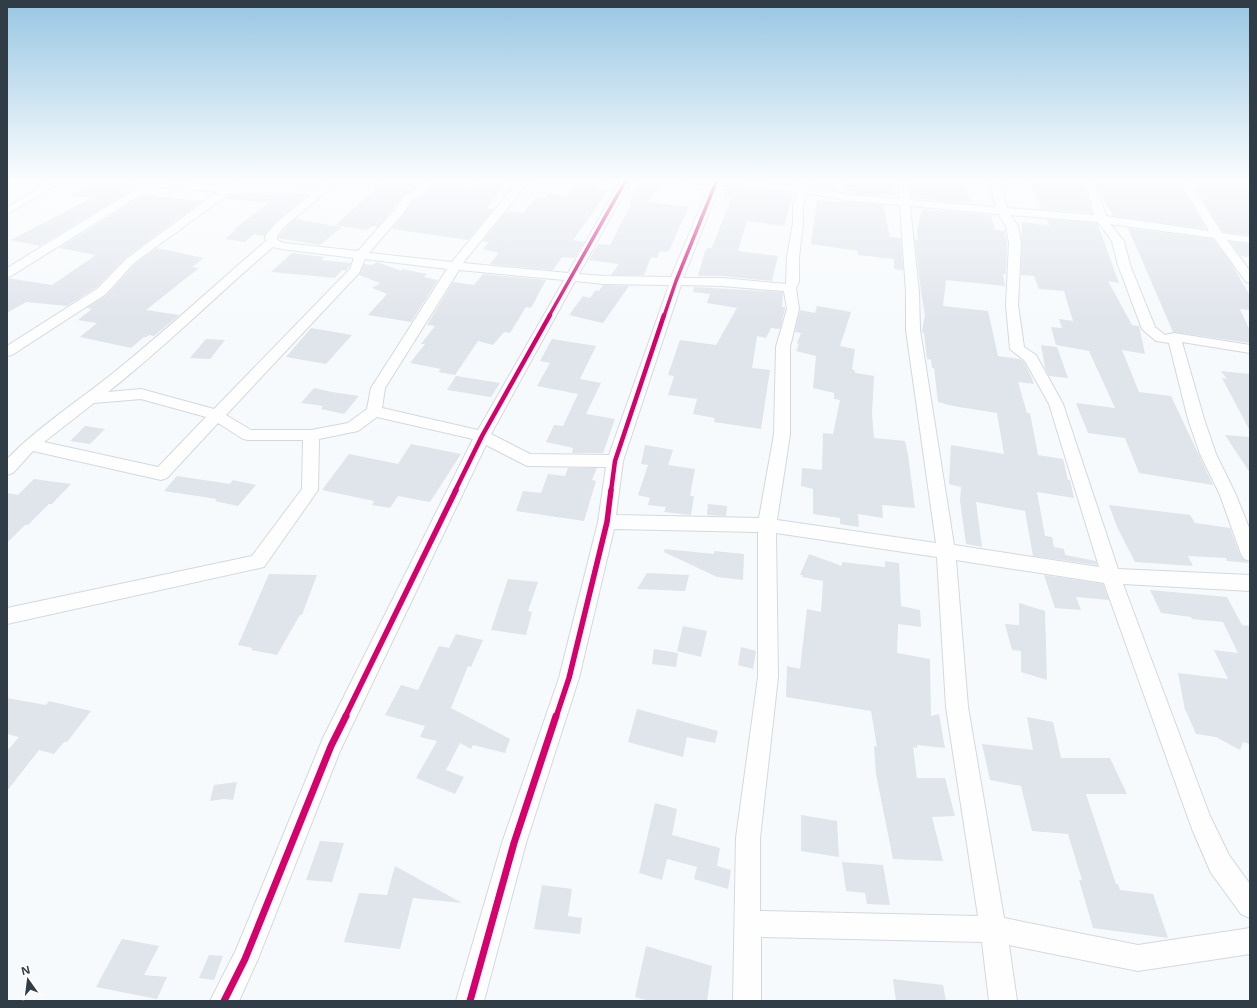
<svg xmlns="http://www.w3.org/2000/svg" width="1257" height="1008" font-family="'Open Sans',sans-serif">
	<rect width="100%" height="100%" fill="#f7fafc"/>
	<path fill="#e0e4eb" d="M247 180H303L319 184 315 188 285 184 242 185Z
		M386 180H421L417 187 404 194 378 227 372 226 367 230 335 225Z
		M481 180 506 183 487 208 494 209 468 240 392 229 414 200 427 193 434 182 474 188Z
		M583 180H604L597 190 608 191 573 240 584 242 575 258 562 257 553 270 490 264 499 253 483 249 489 242 482 241 507 211 523 213 537 197 545 198 549 193 567 196 573 188H576Z
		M640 180H664L648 202 689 207 668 252 660 251 657 258 651 257 644 275H611L619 264 589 260 598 244 610 245 631 204H629Z
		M846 180H893L895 196 856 194V192L846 191Z
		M915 180H963L970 203 911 198V189Z
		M1030 180H1082L1092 213 1042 209Z
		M1108 180H1178L1206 229 1113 216 1100 192 1096 182 1110 183Z
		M1191 180H1250V235L1223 232Z
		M96 181 129 186 119 192 127 193 43 244 39 246 11 240 92 198 70 196Z
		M725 187 793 193 784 226 747 221 738 251 778 256 772 281 722 276H698L705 251 708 248H712L731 198 724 197Z
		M230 194H285L306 196 275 222 264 236 254 234 245 242 225 239 236 230H233L269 202 225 199Z
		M144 195 202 201 125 258 97 287 67 306 26 302 7 313V278L52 285 96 255 59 248Z
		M817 200 883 205 890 237 901 238 903 270 894 269V259L858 255V251L811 244Z
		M922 209 991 215 995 230 1005 231 1007 243 1006 274H1003L1005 286 946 280 943 306 988 311 998 356 1020 359 1024 362 1031 376 1034 384 1018 382 1027 413H1030L1038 455 1063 459 1068 480H1070L1074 498 1037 492 1045 536 1052 537 1054 547 1064 549 1065 555 1096 561 1097 565 1033 556 1025 511 976 502 982 547 966 544 960 501 961 487 949 484 951 445 1004 454 997 413 953 406 938 402 934 368H932L931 360 927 359 924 334 922 331 925 315 921 292 915 240H918L917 230Z
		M295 219 342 227 320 245 278 238 285 228Z
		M1046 219 1097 223 1098 225 1119 283 1108 281 1132 325 1139 326 1145 354 1122 350 1139 392 1171 396 1213 485 1139 473 1125 438 1088 433 1076 403 1115 408 1089 351 1056 345 1051 327 1062 328 1059 319 1073 321 1064 291 1039 289 1034 276 1021 275 1022 222 1050 226Z
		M1128 228 1213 239 1231 263 1250 296V310L1240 309 1250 331V343L1173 332Z
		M1230 242 1250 244V257L1241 256Z
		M157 248 204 258 192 267 199 268 146 310 179 315 154 336 149 335 147 337H144L131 348 80 337 97 323 78 320 92 309 86 308 107 295 135 264Z
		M292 253 324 257 321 260 351 263 346 271 342 270 335 278 271 272Z
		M377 262 401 271 402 269 427 274 424 277 438 280 411 322 368 315 387 294 372 288 380 283 359 275 364 264 372 265Z
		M483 274 546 280 531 308 526 307 510 333 504 332 493 345 478 341 455 375 438 372 441 369 410 363 425 344H421L435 326 427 325 453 282 474 285Z
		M603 285 629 286 603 323 569 315 583 296 590 298 596 290 599 291Z
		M694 287 783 292 782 307H785V309L780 329 771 328 766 338 757 336 752 368 770 370 761 429 714 422 715 418 693 414 697 399 668 395 674 376 668 375 680 340 716 345 737 308 707 303 710 294 693 292Z
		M817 306 851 312 840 346 855 349 852 369 855 371V373L874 376 872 414 874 438 905 441 908 455 915 508 882 505 883 518 858 514 859 527 840 524V518L813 514V489L801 486 802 468 822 470 823 433 833 434 840 400 834 399V393L813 388 816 356 796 351 799 344 797 343 801 333 795 332 800 310 815 313Z
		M311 328 352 335 326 364 286 357Z
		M206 339 225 340 210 359 190 358Z
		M552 339 596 346 580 379 601 383 586 414 615 419 603 453H572L573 448 546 442 554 425 563 426 578 394 537 386 550 363 540 361Z
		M1041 345 1057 347 1068 378 1049 376 1045 368Z
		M1221 371 1250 374V431L1222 378 1227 379Z
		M456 376 500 383 491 397 447 390Z
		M314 388 332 392 359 396 344 414 321 409 323 406 301 403Z
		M85 426 105 429 90 444 70 441Z
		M1225 435 1250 437V473Z
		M411 444 461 454 430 502 398 496 390 508 372 505 374 501 322 490 349 454 398 464Z
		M645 445 673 450 668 465 695 469 690 496H694L691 515 664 512 666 507 648 505 650 498 638 495 648 465 641 464Z
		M568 468H597L592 480 596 481 584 521 516 511 523 491 541 493 548 474 565 476Z
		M177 476 230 484 233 480 256 485 238 506 215 501 217 499 164 491Z
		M34 479 71 484 52 504H49L28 525H25L7 543V493L18 495Z
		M708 504 727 506 726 516 707 515Z
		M1109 505 1190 515 1195 523 1230 528 1240 555 1244 560 1250 563 1227 561 1226 558 1188 556 1193 566 1135 562 1117 527Z
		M665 549 714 554V551L744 554 743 580 717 577 664 552Z
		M809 554 842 566V562L885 567V561L899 563 901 606 920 610 921 627 898 624 897 653 930 659 931 716 939 714 945 748 917 745V748L913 747 917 778H945L955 816 932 817 943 861 893 859 876 774 874 746 877 747 871 711 786 697 787 666 800 669 807 609 821 612 823 581 802 577 803 575H800Z
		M647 573 689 575 685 591 637 589Z
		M269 574 317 575 302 615H300L277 655 251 650 253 648 238 645Z
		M1044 575 1103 584 1109 600 1076 597 1081 610 1055 608Z
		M508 579 538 582 528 611 532 612 526 635 491 630Z
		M1150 590 1227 597 1242 625 1250 626V744L1243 742 1240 750 1216 737 1196 734 1186 711 1185 710 1178 673 1228 679 1214 650 1238 653 1223 622 1192 619 1191 617 1161 613Z
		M1019 603 1045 611 1047 680 1021 672V651L1012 650 1005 624 1019 625Z
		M683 626 707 631 701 657 677 651Z
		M456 634 483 640 471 667 468 666 451 708 510 739 505 753 473 745 471 749 460 743 446 770 464 777 455 794 416 778 437 741 420 737 425 726 385 715 401 685 418 690 439 646 449 648Z
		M741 647 756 651 753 669 738 665Z
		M654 649 678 653 676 667 652 664Z
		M7 698 46 705 49 701 91 711 67 742H64L54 754 39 750 7 791V751L19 737 7 734Z
		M637 709 718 731 715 743 687 737 683 757 628 742Z
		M1027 717 1053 722 1061 758H1110L1127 794H1086L1116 884H1118L1120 890 1153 894 1168 938 1093 928 1079 880H1082L1068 834 1032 831 1021 786 990 780 982 744 1033 750Z
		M237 782 233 800 224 799 210 801 214 785Z
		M655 803 677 809 672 835 720 848 717 866 731 870 728 889 694 879 697 867 667 859 662 880 639 873Z
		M801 815 837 821 839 857 801 851Z
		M320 841 344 843 332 882 306 880Z
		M842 862 883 865 890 905 867 904 865 893 846 891Z
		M395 866 462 903 413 898 400 949 344 942 359 893 387 895Z
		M542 885 572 889 568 916 582 918 580 934 534 929Z
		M122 939 159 946 144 975 167 977 157 999 96 987Z
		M646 946 712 966 707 1001H649L635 997Z
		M209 955 223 956 214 980 199 978Z
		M893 979 943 985 946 1001H896Z"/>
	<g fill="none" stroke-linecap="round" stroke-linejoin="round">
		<g stroke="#d2d9df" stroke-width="2">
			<path id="street" d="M52 180H65L7 214V207Z
				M131 180H161L225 187 234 180H246L238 187 285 186 316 190 328 180H340L284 227 277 236V240L284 243 358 251 396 208 405 195 418 188 423 180H433L426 192 413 199 404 212 369 253 452 262 519 180H530L463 263 568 273 621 180H631L579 274 604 276 671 277 710 185 690 183 685 180H733L798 186 800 180H810L808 187 850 195 899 199V180H909L910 200 996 207 989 180H999L1007 208 1094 215 1084 180H1094L1106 216 1209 231 1179 180H1189L1222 233 1250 237V243L1227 240 1250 271V283L1246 282 1214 238 1110 224 1124 241 1130 265 1155 327 1165 335 1174 333 1250 345V353L1182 342 1204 419 1216 454 1236 495 1250 530V561L1244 559 1241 554 1220 495 1200 454 1188 419 1169 343 1156 341 1142 329 1118 265 1112 241 1098 222 1010 215 1018 226 1021 243 1018 305 1024 347 1036 355 1063 404 1118 569 1250 575V591L1123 584 1210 816 1229 855 1250 884V918L1241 914 1211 873 1192 829 1104 583 956 560 968 707 1004 918 1138 945 1250 928V954L1138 971 1009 945 1017 1001H989L982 942 761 937V1001H733L736 838 758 677V532L614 529 579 678 526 843 484 1001H456L502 843 559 678 598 522 606 467 527 466 486 445 340 751 258 959 239 1001H210L236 950 323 738 473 439 377 417 358 431 319 439 318 490 264 567 7 624V608L252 556 302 489 303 440H248L243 439 218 423 167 478 161 480 33 451 13 473 7 475V459C42 423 85 397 123 365 172 325 218 282 266 241L265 236 276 223 310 195 285 192 230 193 134 263 106 294 12 355 7 356V346L98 288 126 259 217 192 155 186 11 276 7 277V268L144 184 132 182ZM720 185 797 192 793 206V223L787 257 786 284 722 278H683ZM807 193 850 201 900 205 906 292V330L936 543 777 520 790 434V347L799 309 796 288 799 282V257L803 223V206ZM910 206 998 214 1006 226 1009 243 1006 305 1010 349 1025 361 1049 404 1099 567 954 545 920 330 919 292ZM273 247 282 249 354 258 350 269 214 409 141 389 108 392C165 347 218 294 273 247ZM365 259 447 269 371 388 367 409 348 423 311 430H251L226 415 359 273ZM459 270 564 280 478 430 382 408 385 388ZM575 281 604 284 669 285 609 455 530 454 491 434ZM681 285 722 286 784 291 787 309 776 347 774 434 759 518 616 515 623 461ZM141 399 206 417 158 467 44 442 94 403ZM776 533 937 557 946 707 978 916 760 911V838L778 677Z"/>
		</g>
		<use href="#street" fill="#fefeff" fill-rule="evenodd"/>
		<g stroke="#fff" stroke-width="5">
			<path id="cycleway-far3" d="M549 316 626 180
				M664 316 676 281 717 180"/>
		</g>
		<g stroke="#fff" stroke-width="6">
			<path id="cycleway-far2" d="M455 491 482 436 550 315
				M611 491 615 461 664 315"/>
		</g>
		<g stroke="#fff" stroke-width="8">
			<path id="cycleway-far1" d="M345 717 456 490
				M556 717 569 678 607 522 611 490"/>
		</g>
		<g stroke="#fff" stroke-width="10">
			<path id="cycleway" d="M224 1001 245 959 331 746 346 716
				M470 1001 514 843 556 716"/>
		</g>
		<use href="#cycleway-far3" stroke="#d6006c" stroke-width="3.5"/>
		<use href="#cycleway-far2" stroke="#d6006c" stroke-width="4.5"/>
		<use href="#cycleway-far1" stroke="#d6006c" stroke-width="5.5"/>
		<use href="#cycleway" stroke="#d6006c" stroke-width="7"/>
	</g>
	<linearGradient id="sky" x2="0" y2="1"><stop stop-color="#98c6e3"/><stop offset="0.56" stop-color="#fbfdfe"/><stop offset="1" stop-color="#fbfdfe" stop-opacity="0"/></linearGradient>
	<rect width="1257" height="322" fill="url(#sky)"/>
	<rect width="1257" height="1008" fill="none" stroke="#303d46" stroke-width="16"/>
	<g transform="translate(28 980) rotate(346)" stroke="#ffffff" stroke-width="3" paint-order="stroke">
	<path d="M0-3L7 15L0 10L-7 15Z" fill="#303d46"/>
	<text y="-6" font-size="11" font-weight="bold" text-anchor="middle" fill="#303d46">N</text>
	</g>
</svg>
